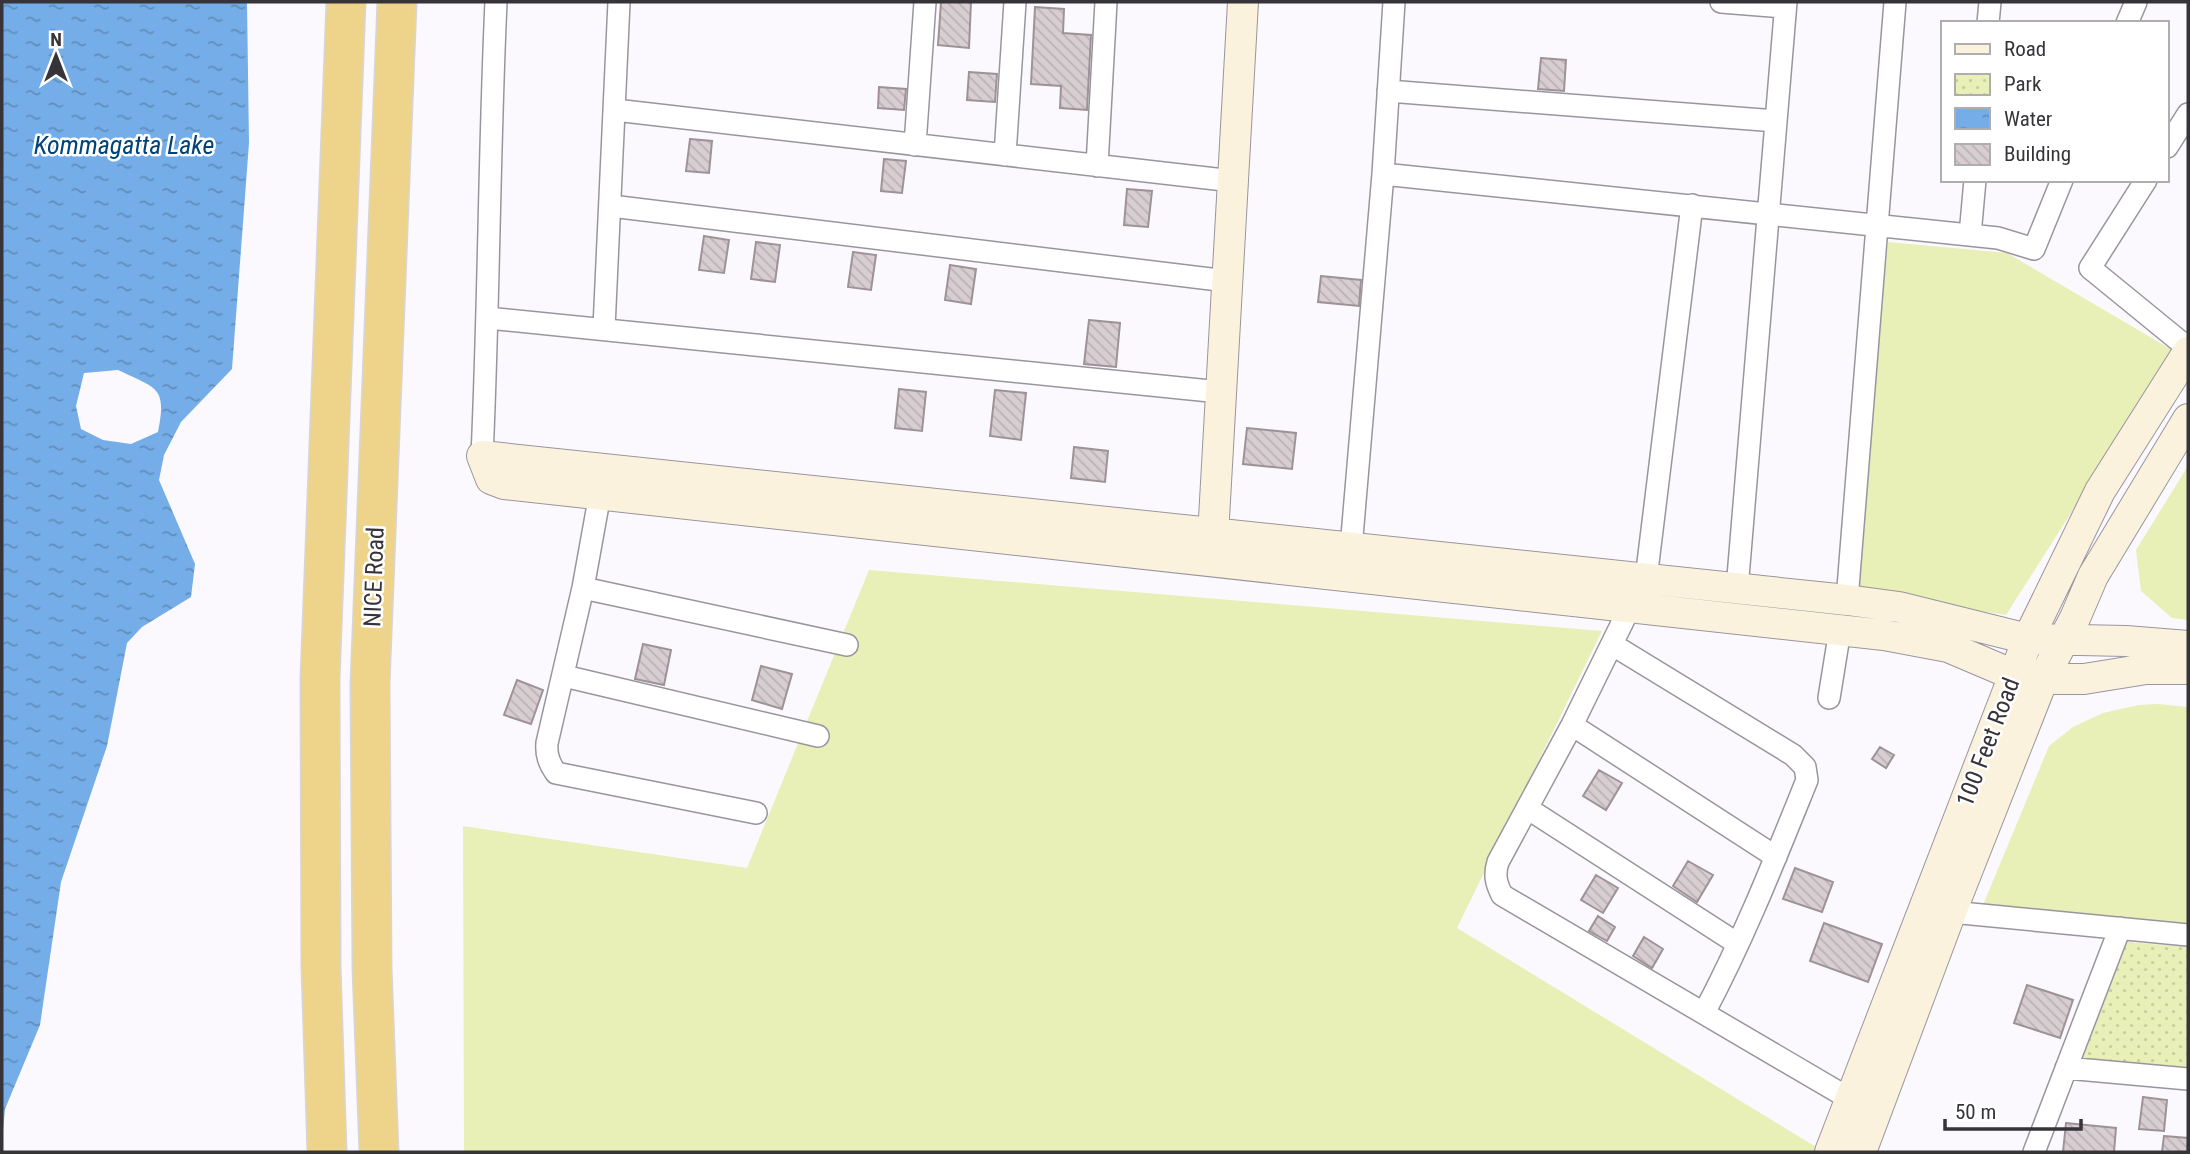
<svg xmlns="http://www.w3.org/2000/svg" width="2190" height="1154" font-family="'Roboto Condensed',sans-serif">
	<defs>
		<pattern id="park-dots" width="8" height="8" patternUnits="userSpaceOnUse" patternTransform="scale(1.75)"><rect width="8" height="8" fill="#e8efb7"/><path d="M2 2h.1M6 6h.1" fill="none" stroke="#c8ce9e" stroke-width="1.8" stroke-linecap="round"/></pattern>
		<pattern id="water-ripples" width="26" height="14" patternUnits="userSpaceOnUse" patternTransform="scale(1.75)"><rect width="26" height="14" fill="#74ade7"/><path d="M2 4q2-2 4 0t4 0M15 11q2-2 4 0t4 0" fill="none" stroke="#608ebc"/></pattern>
		<pattern id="building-back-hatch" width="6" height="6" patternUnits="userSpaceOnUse" patternTransform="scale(1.75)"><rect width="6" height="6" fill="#d8ced2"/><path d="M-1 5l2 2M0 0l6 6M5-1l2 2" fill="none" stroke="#bab2b5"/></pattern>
	</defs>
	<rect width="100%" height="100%" fill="#fcf9fe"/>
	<path fill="#e8efb7" d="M1888 242 2007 253 2174 351 2006 615 1856 592Z
		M2188 466V620L2172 618 2141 591 2136 550Z
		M869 570 1602 631 1457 928 1816 1147 1814 1152H464L463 826 747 868Z
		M2158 704 2188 707V924L1983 905 2049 746 2073 727 2103 713 2139 705Z"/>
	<path fill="url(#park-dots)" d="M2126 942 2188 947V1071L2077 1061Z"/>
	<path fill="url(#water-ripples)" fill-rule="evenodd" d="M2 2H247L249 143 232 369 181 422 164 455 159 480 195 564 191 597 142 627 127 643 107 746 61 882 40 1025 5 1109 2 1142ZM118 370C157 389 167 386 158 432L131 444 103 440 81 429 76 406 84 373Z"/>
	<path fill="url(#building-back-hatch)" stroke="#9d9397" stroke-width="2" d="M941 2H971L969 48 938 45Z
		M1035 7 1064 9 1063 33 1091 35 1087 110 1060 108 1061 86 1031 84Z
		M1541 58 1566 60 1564 91 1538 89Z
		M969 72 997 74 995 102 967 100Z
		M879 87 906 89 904 110 878 108Z
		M690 139 712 141 709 173 686 171Z
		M884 159 906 161 902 193 881 191Z
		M1127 189 1152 191 1148 227 1124 225Z
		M704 236 729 240 724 273 699 270Z
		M756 242 780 245 775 282 751 279Z
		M853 252 876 255 871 290 848 287Z
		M950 265 976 269 971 304 945 300Z
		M1321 276 1361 280 1359 306 1318 302Z
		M1089 320 1120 323 1116 367 1084 364Z
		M899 389 926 392 922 431 895 428Z
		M995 390 1026 393 1021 440 990 436Z
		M1247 428 1296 433 1292 469 1243 464Z
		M1074 447 1108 451 1105 482 1071 478Z
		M643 644 671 650 664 685 635 679Z
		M761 666 792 674 782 709 752 700Z
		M517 680 543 690 531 724 504 715Z
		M1880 747 1894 755 1886 768 1872 759Z
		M1599 770 1622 783 1606 810 1583 796Z
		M1688 861 1713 875 1697 902 1673 886Z
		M1795 868 1833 882 1822 912 1783 899Z
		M1596 875 1618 888 1603 913 1581 900Z
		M1598 916 1615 927 1607 941 1589 931Z
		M1824 923 1882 944 1868 982 1810 961Z
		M1644 937 1663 949 1652 968 1633 956Z
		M2027 985 2073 1000 2060 1038 2014 1023Z
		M2143 1097 2167 1100 2164 1131 2139 1129Z
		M2066 1123 2116 1128 2114 1152H2063Z
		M2164 1136 2188 1138 2187 1152H2162Z"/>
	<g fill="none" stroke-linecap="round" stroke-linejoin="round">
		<g stroke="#99959e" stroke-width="24">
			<path id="street" d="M1721 2 1785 7
				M1988 23 1990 2
				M2127 23 2136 2
				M1388 91 1776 121
				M615 110 1233 181
				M915 145 925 2
				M2167 147 2188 114
				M1005 155 1015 2
				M1097 166 1106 2
				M1383 174 1998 238 2034 249 2062 180
				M2146 180 2090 268 2188 348
				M611 206 1227 281
				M1970 235 1975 180
				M488 318 1220 392
				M604 328 619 2
				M482 456C489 305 489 153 496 2
				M600 494 583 588 547 743C546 755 549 763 556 773L756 813
				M1351 548 1383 174 1394 2
				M1646 579 1692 205
				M583 588 847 645
				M1737 589 1786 2
				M1847 600 1895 2
				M1630 607 1572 725 1498 862C1494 875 1496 883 1502 895L1850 1099
				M1613 645 1793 755 1805 767 1807 780C1775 859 1744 938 1704 1013
				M564 676 818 736
				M1829 698 1840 630
				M1572 725 1776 857
				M1527 808 1738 944
				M1951 912 2188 935
				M2066 1068 2188 1079
				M2034 1152 2120 928"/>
		</g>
		<g stroke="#99959e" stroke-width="32">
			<path id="secondary" d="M1212 554 1243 2
				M2188 646 2126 641 2028 639 1899 607 1847 600 482 456 491 479 504 484 1884 635 1948 647 2014 675 2043 679H2084L2146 669H2188
				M1830 1152 2028 639 2100 491 2188 352
				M1861 1152 1951 912 2043 679 2075 618 2093 576 2188 419"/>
		</g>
		<g stroke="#d7d6d7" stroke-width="41">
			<path id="highway" d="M327 1152 321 967 320 679 346 2
				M379 1152 372 968 370 684 397 2"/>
		</g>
		<use href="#street" stroke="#fff" stroke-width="21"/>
		<use href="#secondary" stroke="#faf2dc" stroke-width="30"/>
		<use href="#highway" stroke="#eed48b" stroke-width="38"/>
	</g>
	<g text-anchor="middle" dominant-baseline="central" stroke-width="5" stroke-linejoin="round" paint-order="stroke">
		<g font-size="24" fill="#363438" stroke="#fff">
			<text transform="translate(374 577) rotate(-88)">NICE Road</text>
			<text transform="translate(1988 742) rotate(-69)">100 Feet Road</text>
		</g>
		<g font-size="26" font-style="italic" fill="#004377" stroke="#fff">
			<text x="124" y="145">Kommagatta Lake</text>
		</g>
	</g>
	<rect width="2190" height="1154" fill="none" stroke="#363438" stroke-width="7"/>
	<rect x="1941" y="21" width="228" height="161" fill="#ffffff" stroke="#afaeaf" stroke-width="2"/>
	<rect x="1955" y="44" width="35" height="10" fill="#faf2dc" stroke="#afaeaf" stroke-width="2"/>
	<text x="2004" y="56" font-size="21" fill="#363438">Road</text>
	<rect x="1955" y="74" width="35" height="21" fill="url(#park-dots)" stroke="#afaeaf" stroke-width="2"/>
	<text x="2004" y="91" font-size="21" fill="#363438">Park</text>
	<rect x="1955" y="108" width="35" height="21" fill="url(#water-ripples)" stroke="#afaeaf" stroke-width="2"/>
	<text x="2004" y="126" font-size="21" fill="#363438">Water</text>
	<rect x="1955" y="144" width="35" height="21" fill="url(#building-back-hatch)" stroke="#afaeaf" stroke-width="2"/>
	<text x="2004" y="161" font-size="21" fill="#363438">Building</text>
	<g transform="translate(56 56)" stroke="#ffffff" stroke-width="5" paint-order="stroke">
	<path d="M0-5L12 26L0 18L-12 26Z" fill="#363438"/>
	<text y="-10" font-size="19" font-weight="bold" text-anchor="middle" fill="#363438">N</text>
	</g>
	<path d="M1945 1119v10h136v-10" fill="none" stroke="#363438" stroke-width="3.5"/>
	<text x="1955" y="1119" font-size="21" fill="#363438" stroke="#ffffff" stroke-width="5" paint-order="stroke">50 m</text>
</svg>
